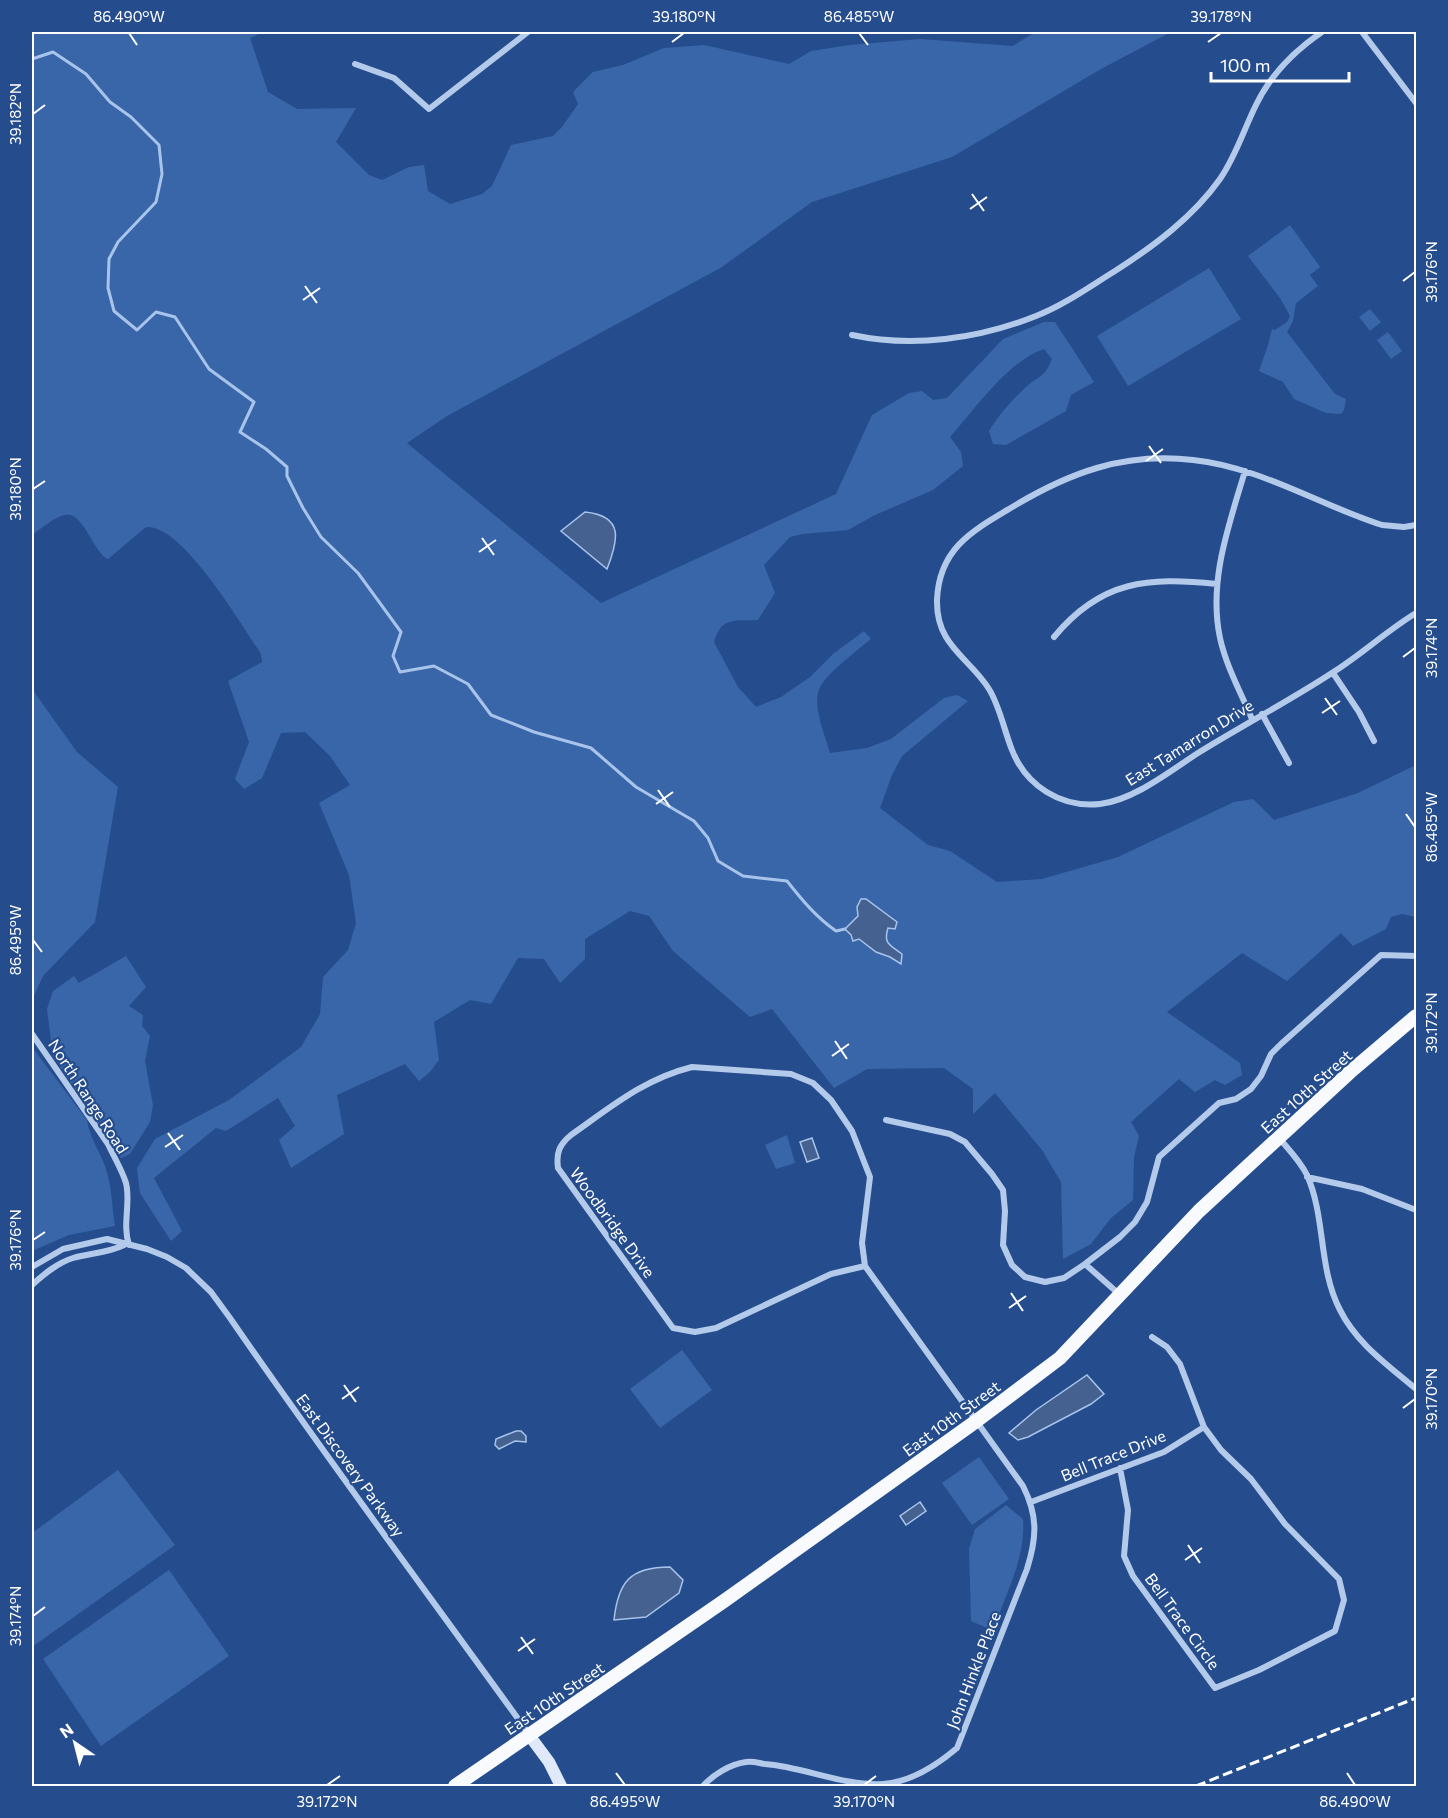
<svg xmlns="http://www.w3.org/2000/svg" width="1448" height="1818" font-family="Commissioner,sans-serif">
	<rect width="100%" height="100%" fill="#254d8d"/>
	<path fill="#3966a9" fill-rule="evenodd" d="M32 32H264L250 38 268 92 297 109 356 108 336 142 369 175 382 180 409 167 424 165 428 191 450 204 482 194 492 186 511 145 553 136 562 127 578 104 573 92 593 72 623 65 664 48 704 45 789 64 811 51 850 45 920 39 1013 46 1035 32H1171L1101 69 952 157 812 202 722 267 447 416 407 443 601 603 836 494 872 415 909 393 922 391 933 400 947 398 1003 339 1044 322H1055L1094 382 1071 395 1066 411 1006 445 993 444 989 431C998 416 1010 402 1023 390 1036 376 1044 380 1052 359L1044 349C1009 360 975 409 950 437L961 452 963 466 933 490 875 515 848 530 802 534 790 537 764 565 775 593 758 620C736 621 721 616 714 642L738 687 756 707 781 697 810 677 833 654 864 631 871 639C858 650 822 676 818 692 814 711 825 735 830 753L867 748 891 739 944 698 957 695 968 701 902 756 892 775 880 808 928 845 950 851 997 882 1042 879 1118 857 1234 802 1253 799 1274 820 1358 793 1416 765V917L1402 914 1391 917 1386 929 1353 946 1341 933 1287 981 1242 953 1167 1012 1240 1063 1242 1075 1225 1085 1215 1080 1195 1092 1179 1079 1131 1122 1139 1136 1134 1157 1133 1200 1111 1218 1091 1244 1063 1259 1061 1182 1042 1150 995 1093 973 1114V1089L944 1068 867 1069 834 1088 772 1009 750 1017 673 951 649 916 630 911 585 939V959L560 983 544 959 518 958 491 1004 470 1000 434 1022 439 1060 430 1072 419 1081 405 1064 337 1095 344 1134 291 1168 279 1140 295 1126 278 1098 226 1131 216 1128 154 1178 182 1231 171 1241 140 1193 137 1168 155 1139 229 1100 301 1047 320 1014 323 977 348 950 356 923 349 875 319 803 350 785 330 756 305 732 281 733 262 778 244 789 235 779 249 742 228 681 262 662 261 654C242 626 182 523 146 527L108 559C93 553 83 509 64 515 53 518 41 529 32 535ZM857 907 888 927C883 944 890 945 902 954L901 964 890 957 876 952 859 939 853 941 846 929 859 916Z
		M1290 225 1320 267 1310 275 1318 286 1296 303 1293 321 1287 332 1335 394 1346 399 1344 410 1341 414 1326 413 1294 399 1283 382 1259 371 1268 345 1272 329 1275 330 1287 322 1290 316 1280 298 1248 256Z
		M1209 268 1241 319 1128 386 1097 336Z
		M1370 309 1381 322 1370 331 1359 317Z
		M1388 332 1402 351 1391 359 1377 340Z
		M32 689 77 752 118 787 95 922 43 976 32 1000Z
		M126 956 146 987 129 1006 143 1015 142 1026 150 1036 145 1061 153 1105 150 1122 130 1154 121 1158 53 1056 47 1009 53 991 74 976 79 983Z
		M32 1047 87 1120C89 1137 101 1153 106 1169 112 1187 112 1208 115 1226L69 1235 32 1251Z
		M787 1135 795 1163 776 1169 765 1145Z
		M682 1350 712 1390 660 1428 630 1389Z
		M979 1457 1009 1499 972 1525 942 1483Z
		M118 1470 175 1545 32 1647V1533Z
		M1006 1505 1023 1519C1026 1556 1007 1591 995 1625L987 1628 971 1621 969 1549 975 1529Z
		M169 1570 229 1656 101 1746 43 1659Z"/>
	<path fill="#456190" stroke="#a9c4eb" stroke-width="1.5" d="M585 512C625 516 618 541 607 569L561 531Z
		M861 899H866L897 922 895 929 888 928C883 944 890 945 902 954L901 964 890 957 876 952 859 939 853 941 851 935 845 929 858 916 857 907Z
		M812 1138 819 1158 807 1162 800 1142Z
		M1087 1375 1104 1394 1091 1404 1028 1437 1018 1440 1009 1433 1036 1410Z
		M516 1431H521L526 1436V1442L515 1441 499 1449 495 1445 496 1439Z
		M920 1502 926 1511 906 1525 900 1516Z
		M670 1567 683 1580 679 1593 646 1617 614 1620C618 1582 630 1567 670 1567Z"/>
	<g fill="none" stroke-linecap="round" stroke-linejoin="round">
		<path stroke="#a9c4eb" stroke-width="3" d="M32 59 53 52 86 74 110 102 131 117 159 145 162 174 156 202 118 242 109 259 108 288 114 311 137 330 156 312 175 317 209 369 254 402 240 432 266 449 287 467V476L303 508 321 537 358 573 401 632 393 656 400 672 434 666 468 684 491 715 534 732 591 748 636 787 694 821 708 838 718 861 743 876 787 881C802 900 816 917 836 931L845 929"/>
		<path stroke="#b4caeb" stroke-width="6" d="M1362 32 1416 103
			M355 64 394 78 429 109 528 32
			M852 335C913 348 978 339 1036 316 1064 305 1089 287 1115 271 1154 246 1193 217 1220 179 1236 156 1244 129 1256 105 1271 74 1294 51 1322 32
			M1245 471C1229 525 1208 581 1220 638 1226 666 1241 693 1252 719
			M1416 525 1404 527 1382 525C1319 505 1260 467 1193 460 1123 452 1068 473 1009 509 970 532 939 550 937 600 936 646 969 657 989 689 1000 707 1004 730 1012 750 1026 786 1061 808 1100 804 1134 800 1170 771 1198 753 1243 725 1291 700 1335 671 1363 653 1388 630 1416 613
			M1054 637C1101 580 1148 577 1217 584
			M1333 673 1359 712 1374 741
			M1262 714 1289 763
			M32 1034 108 1144C114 1157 122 1170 126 1183 131 1203 122 1224 129 1245
			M692 1067 791 1074 813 1083 831 1100 852 1131 870 1177 862 1243 865 1266 831 1274 716 1328 695 1332 673 1328 558 1168C556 1153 559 1145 571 1135 611 1107 644 1079 692 1067Z
			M886 1120 950 1134 965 1142 992 1174 1003 1190 1005 1211 1003 1245 1012 1265 1025 1277 1045 1282 1064 1278 1085 1264 1120 1237 1135 1222 1147 1202 1159 1157 1219 1103 1236 1099 1251 1089 1261 1076 1271 1054 1281 1044 1381 955 1416 956
			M1279 1138C1289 1150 1300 1161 1307 1175 1326 1218 1318 1268 1340 1310 1357 1344 1388 1365 1416 1389
			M1307 1177 1362 1189 1416 1210
			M1085 1264 1119 1294
			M32 1267 63 1249 107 1239 147 1249 167 1257 186 1268 211 1292 230 1318C327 1459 429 1595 529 1734
			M32 1285C44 1274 57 1263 73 1258 90 1253 108 1253 124 1245
			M1120 1468 1128 1510 1124 1556 1133 1576 1215 1688 1259 1670 1335 1631 1344 1600 1339 1579 1285 1524 1251 1479 1221 1450 1204 1427 1180 1364 1167 1347 1152 1337
			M1031 1502 1164 1452 1204 1427
			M703 1786C713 1775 730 1764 746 1762 752 1761 759 1763 765 1764 804 1767 843 1786 883 1784 911 1782 937 1765 957 1748L1027 1569C1037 1537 1038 1516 1023 1486L865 1266"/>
		<path stroke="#dfe9f9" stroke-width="12" d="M529 1735 549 1762 561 1786"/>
		<path stroke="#f8fafe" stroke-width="14" d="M455 1786 724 1601 975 1422 1060 1358 1199 1211 1350 1072 1416 1016"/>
		<path stroke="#fff" stroke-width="3" stroke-dasharray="10 4.5" stroke-linecap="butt" d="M1196 1786 1416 1698"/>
	</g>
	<path fill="none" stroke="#fff" stroke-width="2" d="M129 33 137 45M859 33 868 45M672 42 684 33M1208 42 1221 33M33 114 45 105M972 194 984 211M970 209 987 197M1403 281 1415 272M305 286 317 303M303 300 320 288M1149 446 1161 463M1146 461 1163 449M33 489 45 481M482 538 494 555M479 552 496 540M1403 657 1415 648M1325 698 1337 715M1322 713 1340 701M658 790 670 807M656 804 673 792M1406 814 1415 827M33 940 42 952M1403 1032 1415 1023M835 1041 847 1059M832 1056 849 1044M168 1133 180 1150M165 1147 183 1135M33 1240 45 1232M1011 1293 1023 1311M1009 1308 1026 1296M344 1385 356 1402M342 1399 359 1387M1403 1408 1415 1399M1188 1545 1200 1563M1185 1560 1202 1548M33 1616 45 1607M521 1637 533 1654M518 1651 535 1639M616 1773 625 1785M1347 1773 1355 1785M327 1785 340 1776M864 1785 876 1776"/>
	<g text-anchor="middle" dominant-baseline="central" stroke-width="4.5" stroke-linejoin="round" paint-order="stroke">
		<g font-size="16" fill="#fff" stroke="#254d8d">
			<text transform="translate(1189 742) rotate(-32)">East Tamarron Drive</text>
			<text transform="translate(1306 1091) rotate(-42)">East 10th Street</text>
			<text transform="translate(89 1096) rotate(57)">North Range Road</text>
			<text transform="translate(613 1222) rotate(54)">Woodbridge Drive</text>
			<text transform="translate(951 1418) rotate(-36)">East 10th Street</text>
			<text transform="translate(1113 1455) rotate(-22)">Bell Trace Drive</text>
			<text transform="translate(351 1465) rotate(54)">East Discovery Parkway</text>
			<text transform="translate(1183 1621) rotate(54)">Bell Trace Circle</text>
			<text transform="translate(973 1670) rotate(-69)">John Hinkle Place</text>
			<text transform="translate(554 1698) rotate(-34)">East 10th Street</text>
		</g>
	</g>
	<rect width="1448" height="1818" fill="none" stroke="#254d8d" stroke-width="66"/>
	<g transform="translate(75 1743) rotate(325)" stroke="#254d8d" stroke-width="4.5" paint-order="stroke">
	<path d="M0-4.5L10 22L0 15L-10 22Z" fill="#ffffff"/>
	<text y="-9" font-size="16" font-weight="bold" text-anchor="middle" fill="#ffffff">N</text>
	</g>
	<path d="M1211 72v9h138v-9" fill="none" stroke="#ffffff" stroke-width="3"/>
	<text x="1220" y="72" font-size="18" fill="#ffffff" stroke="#254d8d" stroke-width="4.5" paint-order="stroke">100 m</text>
	<rect x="33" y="33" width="1382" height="1752" fill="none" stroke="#fff" stroke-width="2"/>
	<g font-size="15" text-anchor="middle" fill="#fff">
		<text x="129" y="22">86.490°W</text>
		<text x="684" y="22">39.180°N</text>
		<text x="859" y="22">86.485°W</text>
		<text x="1221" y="22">39.178°N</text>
		<text transform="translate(16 114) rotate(-90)" y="5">39.182°N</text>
		<text transform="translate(1432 272) rotate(-90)" y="5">39.176°N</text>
		<text transform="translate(16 489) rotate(-90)" y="5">39.180°N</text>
		<text transform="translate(1432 648) rotate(-90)" y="5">39.174°N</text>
		<text transform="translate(1432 827) rotate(-90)" y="5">86.485°W</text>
		<text transform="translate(16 940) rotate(-90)" y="5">86.495°W</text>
		<text transform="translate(1432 1023) rotate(-90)" y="5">39.172°N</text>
		<text transform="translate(16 1240) rotate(-90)" y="5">39.176°N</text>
		<text transform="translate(1432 1399) rotate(-90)" y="5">39.170°N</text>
		<text transform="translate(16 1616) rotate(-90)" y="5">39.174°N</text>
		<text x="327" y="1807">39.172°N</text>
		<text x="625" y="1807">86.495°W</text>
		<text x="864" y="1807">39.170°N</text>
		<text x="1355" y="1807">86.490°W</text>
	</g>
</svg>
